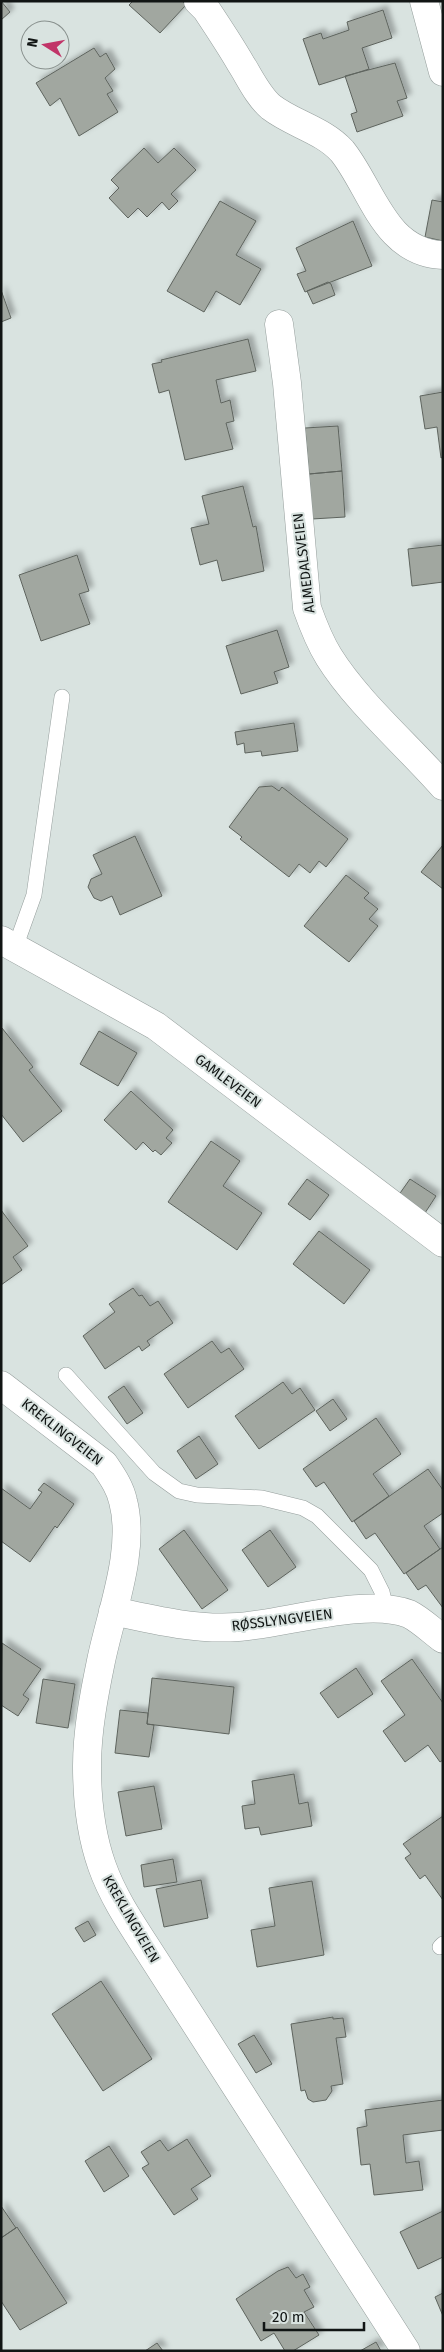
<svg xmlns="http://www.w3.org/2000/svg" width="444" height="2352" font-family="'Fira Sans',sans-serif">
	<defs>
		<filter id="shadow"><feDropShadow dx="4.5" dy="-4.5" stdDeviation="2.5" flood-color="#0004"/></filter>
	</defs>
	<rect width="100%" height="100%" fill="#d9e3e0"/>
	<path fill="#a1a7a0" stroke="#5e645e" filter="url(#shadow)" d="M1 1 10 12 1 20Z
		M133 1H182L186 5 160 33 129 5Z
		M383 10 392 38 362 48 369 69 319 85 303 39 321 33 323 39 349 30 347 22Z
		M94 48 100 57 106 53 115 69 105 78 113 91 107 94 118 112 79 136 60 98 50 106 36 83Z
		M395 63 407 98 397 101 403 116 357 132 351 114 357 112 345 76Z
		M144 148 158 163 174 148 196 170 171 194 178 201 169 210 162 202 147 217 138 208 128 218 109 198 119 188 111 180Z
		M432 200 443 202V241L425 237Z
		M220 201 256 221 236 255 261 269 240 305 216 291 204 312 167 291Z
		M353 221 372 266 305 292 297 274 306 271 296 248Z
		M328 282 331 284 335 295 313 304 307 291Z
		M1 290 11 318 1 322Z
		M248 339 256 371 216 380 221 403 230 400 234 421 226 423 233 449 185 460 169 390 159 393 152 364 162 362 161 360Z
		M443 392V457L441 458 437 427 425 429 420 396Z
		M338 426 342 471 309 474 305 428Z
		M342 471 345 517 312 519 309 474Z
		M243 486 253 527 256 526 264 571 222 581 217 560 200 565 191 528 209 524 202 496Z
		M443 545V582L412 586 408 549Z
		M77 555 89 591 79 594 90 624 41 641 19 575Z
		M277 630 289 667 274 672 278 683 241 694 226 646Z
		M294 723 298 751 262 756 261 751 245 753 244 743 237 745 235 732Z
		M272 786 279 791 282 787 348 839 326 867 319 861 310 873 299 864 289 877 240 839 242 837 229 827 259 787Z
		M135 836 162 896 120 915 112 896 101 901 94 898 88 887 91 879 102 874 93 855Z
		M443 845V889L421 872Z
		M346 875 369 893 364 898 378 909 369 919 378 926 349 962 304 926Z
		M2 1028 33 1067 29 1070 62 1111 23 1142 1 1114Z
		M99 1031 137 1053 118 1086 80 1064Z
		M131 1091 173 1130 166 1138 172 1143 161 1155 155 1150 153 1152 143 1142 136 1150 104 1120Z
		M211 1141 240 1161 223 1186 262 1213 237 1250 168 1202Z
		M307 1179 329 1195 310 1220 288 1204Z
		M410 1179 436 1196 425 1213 398 1196Z
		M1 1210 28 1246 13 1257 22 1270 1 1285Z
		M319 1231 370 1270 344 1304 293 1264Z
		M133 1288 139 1296 142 1295 150 1306 158 1301 173 1323 147 1341 150 1345 142 1351 139 1346 105 1369 83 1336 115 1312 109 1304Z
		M212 1341 221 1353 229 1348 244 1369 188 1408 164 1374Z
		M283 1382 292 1394 300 1388 315 1410 259 1449 235 1416Z
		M124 1386 143 1413 127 1424 108 1397Z
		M333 1399 347 1419 330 1431 316 1411Z
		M376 1418 401 1454 373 1474 389 1496 352 1522 324 1482 316 1487 303 1469Z
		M199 1436 218 1464 196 1479 177 1451Z
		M428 1469 443 1490V1513L424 1526 440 1549 404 1574 375 1533 366 1539 354 1521Z
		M44 1483 74 1504 57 1528 55 1526 30 1562 1 1541V1488L30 1509 42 1492 38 1490Z
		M184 1530 228 1590 202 1609 159 1549Z
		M270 1530 296 1567 268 1587 242 1550Z
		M443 1547V1608L426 1585 418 1590 406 1573Z
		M2 1643 41 1669 23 1695 29 1699 18 1716 1 1705Z
		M412 1659 443 1703V1760L440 1762 428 1745 405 1762 383 1731 405 1715 381 1681Z
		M356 1668 373 1694 338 1718 320 1693Z
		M152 1678 234 1687 229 1734 147 1724Z
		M43 1679 75 1684 68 1728 36 1723Z
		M120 1710 148 1713 147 1724 154 1725 149 1757 115 1753Z
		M294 1774 299 1804 308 1802 312 1826 261 1835 259 1827 245 1829 242 1806 255 1804 252 1781Z
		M154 1786 162 1829 126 1836 118 1792Z
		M443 1816V1900L425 1875 420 1879 405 1858 411 1854 403 1844Z
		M173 1859 177 1882 144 1887 141 1865Z
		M201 1880 208 1918 164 1927 156 1889Z
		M312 1881 324 1955 257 1967 251 1930 275 1926 269 1888Z
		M88 1921 96 1935 84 1942 75 1928Z
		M101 1981 152 2059 103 2091 52 2014Z
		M333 2017V2019L343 2018 346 2037 336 2038 343 2084 331 2086 332 2091 326 2100 313 2102 308 2099 305 2090 301 2091 291 2024Z
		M254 2035 272 2064 256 2073 238 2044Z
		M443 2100V2130L403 2135 406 2163 419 2161 423 2190 374 2195 370 2164 361 2165 357 2128 367 2126 365 2110Z
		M187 2139 211 2176 191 2189 198 2199 174 2215 142 2168 149 2164 141 2152 160 2140 168 2151Z
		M109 2146 129 2176 104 2192 85 2161Z
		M1 2206 16 2228 1 2238Z
		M443 2211V2257L418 2269 400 2232Z
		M17 2227 67 2303 20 2330 1 2301V2238Z
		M288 2267 296 2278 303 2274 310 2287 304 2290 314 2307 304 2312 319 2335 293 2351H285L274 2333 261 2341 236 2299 278 2271Z
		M443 2293V2316L435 2297Z
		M376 2342 381 2351H360Z
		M157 2343 163 2351H145Z"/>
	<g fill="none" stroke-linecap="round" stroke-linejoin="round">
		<g stroke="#959e9c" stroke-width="16">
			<path id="lane" d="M15 948 34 895 62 697
				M66 1375 154 1473 179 1491 197 1495 262 1498 303 1508 317 1516 371 1570 382 1592 386 1609
				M440 1947 443 1944"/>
		</g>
		<g stroke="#959e9c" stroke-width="29">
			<path id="street" d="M198 1 206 9C218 27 230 45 241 64 250 78 258 96 271 107 293 124 323 130 342 151 372 188 384 253 443 255
				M424 1 443 72
				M279 324 287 383 307 608C313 625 319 641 329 657 357 702 407 745 443 786
				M1 940 156 1026 443 1243
				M1 1385 104 1464C112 1476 120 1487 123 1501 136 1550 111 1612 101 1661 94 1695 87 1731 87 1766 87 1799 91 1835 102 1866 114 1900 135 1929 154 1959L406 2351
				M113 1611C154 1620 196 1630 238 1627 284 1624 367 1597 409 1614 421 1620 432 1631 443 1639"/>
		</g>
		<use href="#lane" stroke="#fff" stroke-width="15"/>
		<use href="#street" stroke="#fff" stroke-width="28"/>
	</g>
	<g text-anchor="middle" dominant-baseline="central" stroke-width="4" stroke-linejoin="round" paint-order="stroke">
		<g font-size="14" fill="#111514" stroke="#d9e3e0">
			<text transform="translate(304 563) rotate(-97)">ALMEDALSVEIEN</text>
			<text transform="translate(228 1081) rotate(37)">GAMLEVEIEN</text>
			<text transform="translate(62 1432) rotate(38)">KREKLINGVEIEN</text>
			<text transform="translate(282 1620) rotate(-7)">RØSSLYNGVEIEN</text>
			<text transform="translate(131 1919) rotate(60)">KREKLINGVEIEN</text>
		</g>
	</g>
	<rect width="444" height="2352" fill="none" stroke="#111514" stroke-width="5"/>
	<g transform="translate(45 45) rotate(281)"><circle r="24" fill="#d9e3e0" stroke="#89918e"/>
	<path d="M0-4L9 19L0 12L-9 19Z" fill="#c13468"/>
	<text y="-8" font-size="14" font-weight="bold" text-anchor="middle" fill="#111514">N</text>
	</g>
	<path d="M264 2322v8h100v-8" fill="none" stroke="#111514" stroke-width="2.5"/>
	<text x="272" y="2322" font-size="15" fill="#111514" stroke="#d9e3e0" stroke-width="4" paint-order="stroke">20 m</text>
</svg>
